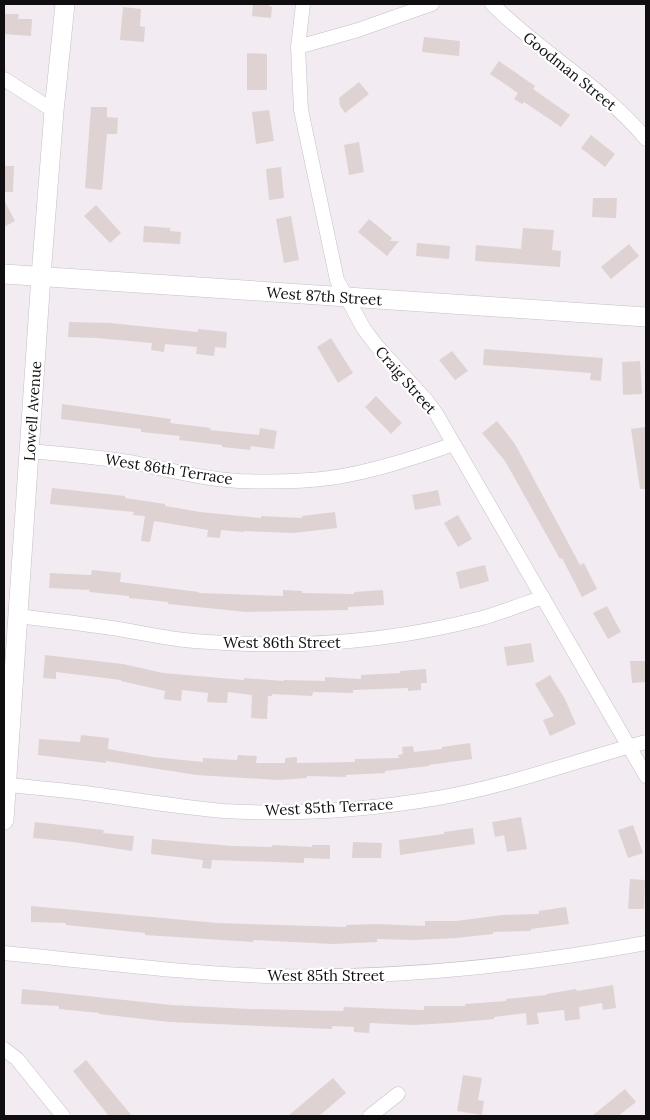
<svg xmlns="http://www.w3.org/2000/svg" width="650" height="1120" font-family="Lora,serif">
	<rect width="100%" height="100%" fill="#f2ebf2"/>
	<path fill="#ded3d2" d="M253 4H269V6L272 7 271 18 252 16Z
		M123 7 141 9 140 26 145 27 144 42 120 40Z
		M4 14H19L18 19H32L31 36 4 34Z
		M424 37 460 41 459 56 422 52Z
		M247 53 267 54V90H247Z
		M499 61 535 86 533 89 570 115 561 127 524 102 522 104 514 99 518 93 490 74Z
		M359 82 369 94 345 113 340 106 339 98Z
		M91 107H107V117L118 118 117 134H107L102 190 85 188Z
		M269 110 274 141 256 144 252 112Z
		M591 135 615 154 605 167 581 148Z
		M359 142 364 172 349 175 344 145Z
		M4 166H14L13 192H4Z
		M281 167 284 198 269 200 266 169Z
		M593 198H617L616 218 592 217Z
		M4 200 15 221 4 227Z
		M96 205 121 233 110 243 84 216Z
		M291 216 299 260 284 263 276 219Z
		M369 219 392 238 390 241H399L387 256 358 232Z
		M144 226 170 228V231L181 232 180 244 143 242Z
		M523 228 554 230 552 250 561 251 560 267 475 261 476 245 521 249Z
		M417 243 450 246 449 259 416 256Z
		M629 244 639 256 611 279 601 267Z
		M69 322 110 323 198 332V329L227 332 226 348 215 347 214 356 196 354 197 347 165 344 164 352 151 350 152 343 97 338 68 337Z
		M331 338 353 373 338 383 317 347Z
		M484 349 603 358 601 381 590 380 591 373 483 365Z
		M452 351 468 371 455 380 439 360Z
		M640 361 642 394 623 395 622 362Z
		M376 396 402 423 391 434 365 407Z
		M62 404 171 419 170 423 211 428 210 430 259 435 260 428 277 431 274 449 251 446 250 450 222 447V445L179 440 180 436 141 432V429L61 419Z
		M497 421 515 444 580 565 584 563 597 589 582 597 562 558 560 559 505 461 482 433Z
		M646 427V489H640L631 429Z
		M52 488 125 496V498L165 504V506L200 512 261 518V516L302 518V516L335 512 337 528 294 533 244 531V532L221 530 220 538 207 537 208 530 154 521 150 542 141 541 145 516 133 515 134 512 50 504Z
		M438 490 441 505 415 510 412 495Z
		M458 515 472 539 458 547 444 523Z
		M485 565 489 581 460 589 456 572Z
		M92 570 121 573 120 582 199 592V593L283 596V590L302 591V593L354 594V592L383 590 384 605 348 607V610L246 612 168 604V602L129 598V596L89 592 90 590 49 588 50 573 91 575Z
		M607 606 621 632 608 639 593 613Z
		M531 643 534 662 507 666 504 647Z
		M45 655 123 664 163 673 244 680V678L284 681V680L325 681V677L361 679V675L400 673V671L426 669 427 683H421V690L408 691V688L353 690V693L313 692 312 696 272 694V696H268L267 719 251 718 252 695 228 692 227 703 207 702 208 693 182 690 181 701 164 699 165 691 121 681V680L56 672V679L43 678Z
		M630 661H646V682L632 683Z
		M550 675 565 699 576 724 550 736 543 720 554 716 535 684Z
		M81 735 109 738 108 749 153 757 203 762V758L237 760 238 755 257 756 256 763H285V758L297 757V763L355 762V759L399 758 398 755 403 754 402 747 413 746 414 752 442 749V747L470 743 472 759 429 765V766L385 771V773L346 775V777L307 776V778L278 780 197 775 106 761V763L38 755 39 739 80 742Z
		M521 817 527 849 507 852 504 835 495 837 492 822Z
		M35 822 104 830 103 833 134 836 132 851 73 842 33 838Z
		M633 825 643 853 628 858 618 830Z
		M473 828 475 844 400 855 399 840 444 834V832Z
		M152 839 232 846 272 847V845L312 847V845H330V859L304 858V863L212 860 211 869 202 868 203 860 151 854Z
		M353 842 382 843 381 858H352Z
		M630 879 645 880 644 909H628Z
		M31 906 217 923 346 927V925L376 924 425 926V921H456L502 915 539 914V911L566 907 569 924 531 929V931L493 932V934L456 938 415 940 377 939V942L333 944 253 940V942L145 935V933L66 925V923L31 922Z
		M613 985 616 1008 603 1010 602 1003 579 1007 580 1019 565 1021 564 1010 537 1013 539 1024 527 1025 526 1013 494 1017V1019L450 1023 413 1025 370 1023 369 1033 354 1032V1027L332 1026V1029L169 1022 99 1014V1013L59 1009V1006L21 1004 22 989 171 1005 250 1009 343 1011 344 1007 424 1010V1006H465V1004L506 1001V999L547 995 546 994 576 989 577 991Z
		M86 1060 108 1087 132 1116H109L100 1105 73 1071Z
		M463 1075 482 1078 478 1100 484 1101 482 1115 457 1111Z
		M333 1078 346 1093 319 1116H288Z
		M625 1089 636 1102 618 1116H592Z"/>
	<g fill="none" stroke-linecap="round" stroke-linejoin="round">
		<g stroke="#c6bfc5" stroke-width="15">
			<path id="street" d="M303 4 298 47 301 110 337 280 364 329 376 345 427 401 437 415 646 776
				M492 4C540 52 603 87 646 139
				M298 47 358 30 432 4
				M4 79 54 111
				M29 451C65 454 100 457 135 463 169 470 204 479 239 481 269 482 300 482 330 478 372 472 414 458 454 444
				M18 616C49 620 80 623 112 628 139 632 166 639 194 641 291 649 388 643 482 618 503 612 523 604 543 597
				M6 785C32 787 59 790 85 793 131 799 177 807 224 811 295 815 368 810 438 798 509 786 577 760 646 742
				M4 953C91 961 179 973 267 976 395 979 521 966 646 943
				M4 1049 17 1059 63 1116
				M370 1116 398 1094"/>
		</g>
		<g stroke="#c6bfc5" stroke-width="20">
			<g id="secondary">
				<path id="s1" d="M4 274 646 317"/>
				<path id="s2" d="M4 820 41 276 54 111 65 4"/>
			</g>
		</g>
		<use href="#street" stroke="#fff" stroke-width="14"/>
		<use href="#secondary" stroke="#fff" stroke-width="19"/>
	</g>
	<g text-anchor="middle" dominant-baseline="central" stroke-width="4.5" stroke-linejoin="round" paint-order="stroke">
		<g font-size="15" fill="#100e10" stroke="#fff">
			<text transform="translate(570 71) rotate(39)">Goodman Street</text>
			<text stroke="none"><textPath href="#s1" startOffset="321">West 87th Street</textPath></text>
			<text transform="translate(406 380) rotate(49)">Craig Street</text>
			<text stroke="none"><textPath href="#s2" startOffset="410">Lowell Avenue</textPath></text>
			<text transform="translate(169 469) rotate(9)">West 86th Terrace</text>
			<text x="282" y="642">West 86th Street</text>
			<text transform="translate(329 807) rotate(-3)">West 85th Terrace</text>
			<text x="326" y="975">West 85th Street</text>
		</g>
	</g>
	<rect width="650" height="1120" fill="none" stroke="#100e10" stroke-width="10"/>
</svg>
